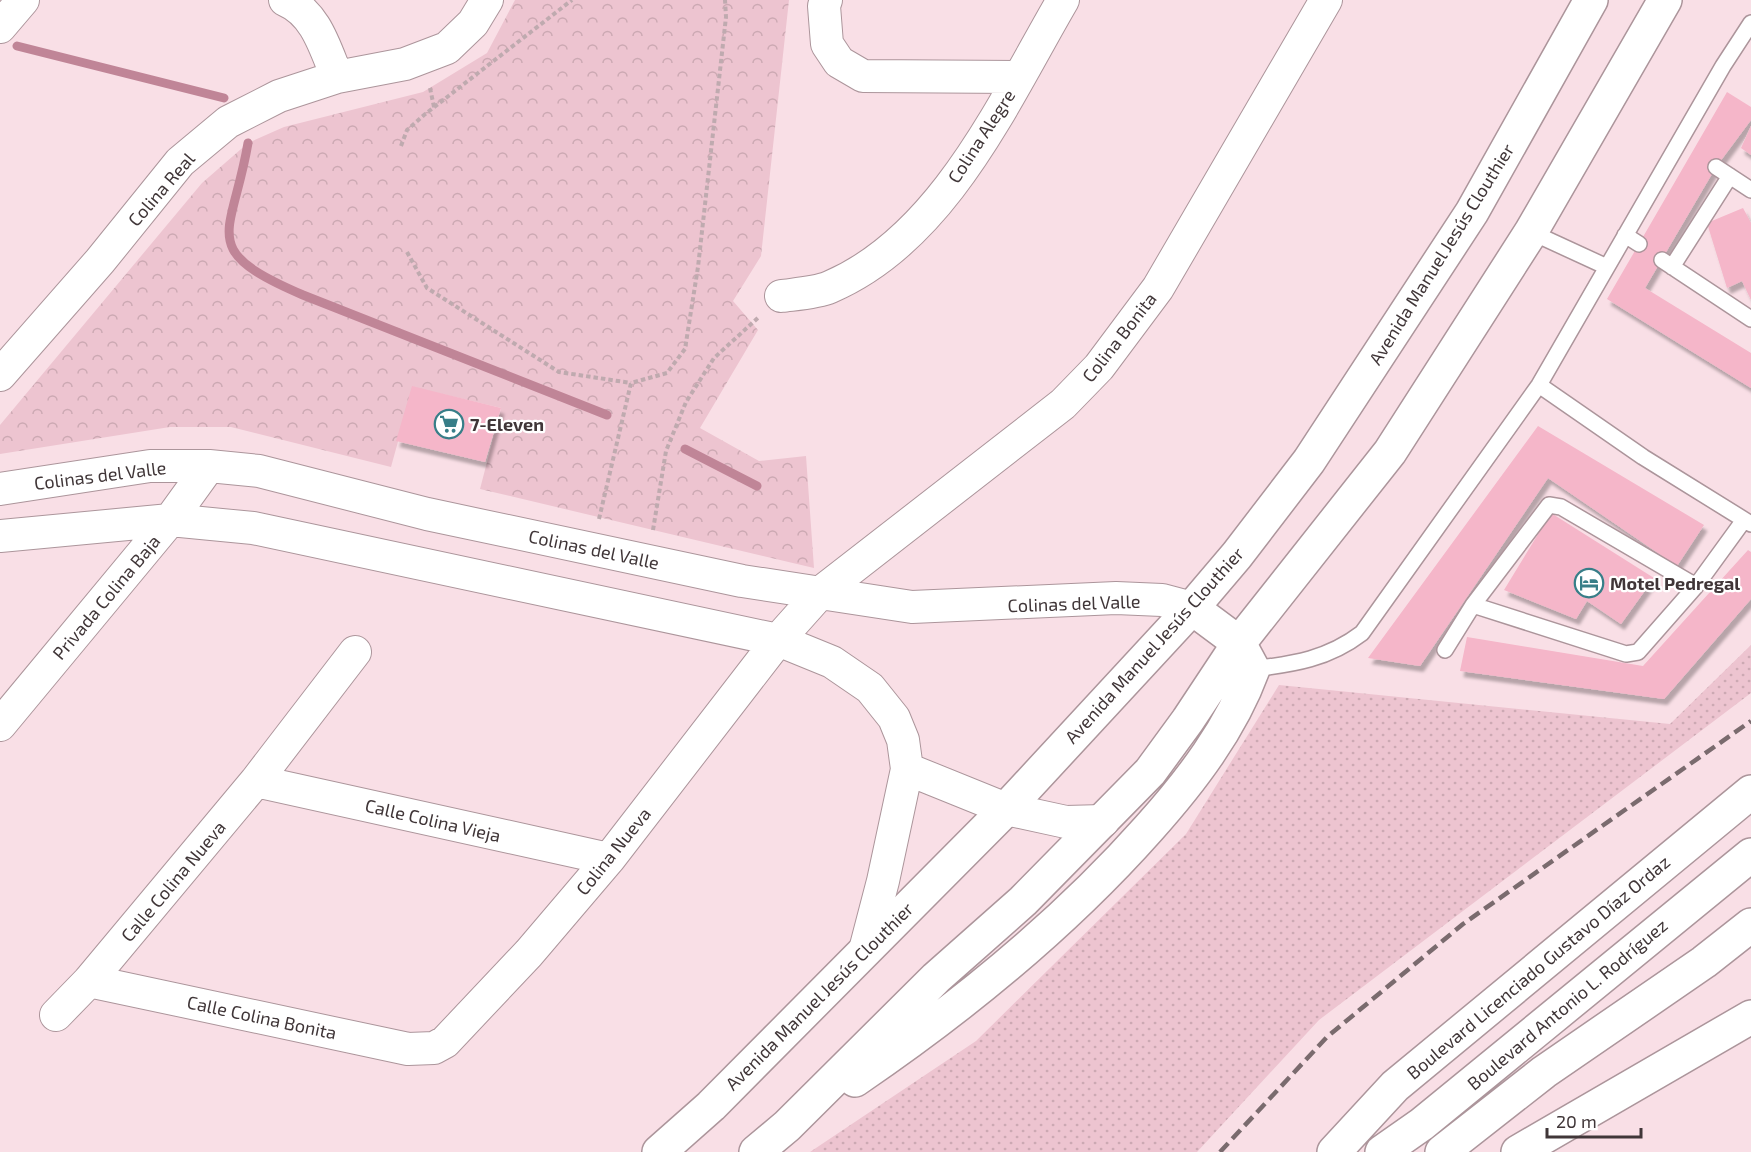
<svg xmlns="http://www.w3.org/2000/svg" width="1751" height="1152" font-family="'Exo 2',sans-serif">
	<defs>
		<pattern id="grass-dots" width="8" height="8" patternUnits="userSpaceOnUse" patternTransform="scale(1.5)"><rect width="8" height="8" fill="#edc4d0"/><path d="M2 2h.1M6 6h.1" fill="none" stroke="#cca9b3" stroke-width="1.8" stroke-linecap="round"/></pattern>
		<pattern id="park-crowns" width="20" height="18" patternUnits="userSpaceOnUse" patternTransform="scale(1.5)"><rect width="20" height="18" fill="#edc4d0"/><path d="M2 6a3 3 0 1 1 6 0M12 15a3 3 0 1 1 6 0" fill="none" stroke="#cca9b3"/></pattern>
		<filter id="shadow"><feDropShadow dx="3.5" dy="6" stdDeviation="1.5" flood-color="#0004"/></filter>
	</defs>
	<rect width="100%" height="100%" fill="#f9dfe6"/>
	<path fill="url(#grass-dots)" d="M1751 645V693L1319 1020 1197 1152H810L976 1041 1186 834 1279 685 1670 724Z"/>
	<path fill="url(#park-crowns)" d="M515 0H789L761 256 733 301 758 330 700 428 759 461 806 456 814 568 480 489 501 408 413 387 391 467 231 427H170L0 454V425L202 183 248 143 284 127 423 92 487 53Z"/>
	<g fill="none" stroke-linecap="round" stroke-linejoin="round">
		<path stroke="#c08597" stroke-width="9" d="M17 46 224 98
			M248 143C232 237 196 249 303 295L607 415
			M685 449 757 486"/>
	</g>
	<path fill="#f5b6c9" filter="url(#shadow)" d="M1727 92 1751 107V120L1716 167 1645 288 1751 353V388L1607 299Z
		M1751 126V155L1741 148Z
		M1743 208 1751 223V300L1742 281 1727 288 1707 223Z
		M412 386 501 408 485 462 396 441Z
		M1538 426 1704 525 1677 566 1548 478 1420 666 1368 658Z
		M1551 513 1654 578 1621 624 1587 601 1576 619 1504 590Z
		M1748 550 1751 552V599L1664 699 1460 671 1467 637 1643 666Z"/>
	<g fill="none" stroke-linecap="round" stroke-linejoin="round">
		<g stroke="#ac959b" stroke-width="18">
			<path id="service" d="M1716 167 1751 190
				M1531 232 1607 267
				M1625 235 1639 244
				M1662 260 1751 319
				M1672 267 1730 176
				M1539 385 1643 457 1751 524
				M1473 605 1626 654 1638 652 1696 586 1744 520
				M1445 650 1473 605 1549 505 1561 507 1696 586
				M1253 669C1294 664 1328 659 1362 633L1539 385 1723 66 1751 23"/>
		</g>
		<g stroke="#ac959b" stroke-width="34">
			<path id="minor" d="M285 0C316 13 325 48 337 77
				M826 0 824 6 827 44 839 62 863 76 1018 77
				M0 27 23 0
				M781 296C796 294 816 293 830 287 944 238 1004 101 1063 0
				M0 375 100 261 180 162 228 122 279 96 337 77 405 64 447 48 473 23 487 0
				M0 489 150 466H209L259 471 427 514 742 581 912 607 1116 598 1162 600 1192 608
				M0 536 170 520 253 528 778 640 832 662 870 688 894 718 903 740 907 769 883 881 865 950
				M0 725 170 520 209 466
				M907 769 1006 809 1066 822 1103 821
				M256 781 609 859
				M89 981 408 1049 434 1048 445 1042 529 953 609 859 778 640 820 593 1063 404 1099 367 1158 288 1326 0
				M56 1015 89 981 256 781 355 652"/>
		</g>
		<g stroke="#ac959b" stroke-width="36">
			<path id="tertiary" d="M855 1080C962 1007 1063 925 1149 828 1191 781 1231 729 1253 669L1239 643 1192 608
				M659 1152 711 1106 1006 809 1192 608 1237 555 1309 461 1472 212 1591 0
				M756 1152 787 1126 936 978 1023 901 1150 772 1188 720 1239 643 1390 452 1531 232 1665 0"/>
		</g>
		<g stroke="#ac959b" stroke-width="36">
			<path id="primary" d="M1334 1152 1395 1086 1751 792
				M1382 1152 1422 1124 1751 855
				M1442 1152 1544 1072 1704 962 1751 925
				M1518 1152 1751 1017"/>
		</g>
		<path stroke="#bfaaaf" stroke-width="4" stroke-dasharray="4.5 3" stroke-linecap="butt" d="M430 88 434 107
			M401 146 407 130 424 115 572 0
			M407 252 427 288 559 372 631 383
			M599 519 631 383 667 373 685 349 698 267 726 17 725 0
			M653 530 666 451 686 402 714 358 760 316"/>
		<use href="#service" stroke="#fff" stroke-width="15"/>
		<use href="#minor" stroke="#fff" stroke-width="32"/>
		<use href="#tertiary" stroke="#fff" stroke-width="33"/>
		<use href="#primary" stroke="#fff" stroke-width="33"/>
		<path stroke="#7a6b6e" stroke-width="4.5" stroke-dasharray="12 6" stroke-linecap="butt" d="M1220 1152 1327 1037 1463 924 1751 721"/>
	</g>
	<defs>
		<g id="supermarket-ring" transform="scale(1.5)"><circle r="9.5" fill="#fff" stroke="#377e88" stroke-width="1.5"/><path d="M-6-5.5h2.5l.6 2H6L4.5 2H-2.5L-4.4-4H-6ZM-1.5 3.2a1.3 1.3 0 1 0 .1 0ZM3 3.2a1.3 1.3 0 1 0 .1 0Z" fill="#377e88"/></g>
		<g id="hotel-ring" transform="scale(1.5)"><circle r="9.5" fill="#fff" stroke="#377e88" stroke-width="1.5"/><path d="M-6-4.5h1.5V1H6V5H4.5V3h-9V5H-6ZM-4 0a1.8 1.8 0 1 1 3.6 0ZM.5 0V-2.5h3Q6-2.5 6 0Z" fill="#377e88"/></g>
	</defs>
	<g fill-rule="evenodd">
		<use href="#supermarket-ring" x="449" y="424"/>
		<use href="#hotel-ring" x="1589" y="583"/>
	</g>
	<g text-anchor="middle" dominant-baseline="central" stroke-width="4.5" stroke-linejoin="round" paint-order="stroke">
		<g font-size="18" fill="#403638" stroke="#fff">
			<text transform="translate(981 136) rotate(-57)">Colina Alegre</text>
			<text transform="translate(161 189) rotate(-49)">Colina Real</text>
			<text transform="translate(1441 254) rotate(-58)">Avenida Manuel Jesús Clouthier</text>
			<text transform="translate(1119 337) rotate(-52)">Colina Bonita</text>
			<text transform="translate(100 475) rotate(-7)">Colinas del Valle</text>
			<text transform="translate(594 549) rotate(12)">Colinas del Valle</text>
			<text transform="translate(106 597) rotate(-50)">Privada Colina Baja</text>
			<text transform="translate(1074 603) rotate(-2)">Colinas del Valle</text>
			<text transform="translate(1154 645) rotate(-48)">Avenida Manuel Jesús Clouthier</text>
			<text transform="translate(433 820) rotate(13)">Calle Colina Vieja</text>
			<text transform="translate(613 851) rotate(-51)">Colina Nueva</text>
			<text transform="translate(173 881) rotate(-50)">Calle Colina Nueva</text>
			<text transform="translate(1538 967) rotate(-40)">Boulevard Licenciado Gustavo Díaz Ordaz</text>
			<text transform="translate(819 996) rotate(-45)">Avenida Manuel Jesús Clouthier</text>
			<text transform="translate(1567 1004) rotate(-40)">Boulevard Antonio L. Rodríguez</text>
			<text transform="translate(262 1017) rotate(12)">Calle Colina Bonita</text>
		</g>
		<g font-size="18" font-weight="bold" fill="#403638" stroke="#fff" text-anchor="start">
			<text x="470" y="424">7-Eleven</text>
			<text x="1610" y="583">Motel Pedregal</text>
		</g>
	</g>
	<path d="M1547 1128v9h94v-9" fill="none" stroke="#403638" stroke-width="3"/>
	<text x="1556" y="1128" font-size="18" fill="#403638" stroke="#ffffff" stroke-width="4.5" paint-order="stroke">20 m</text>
</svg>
